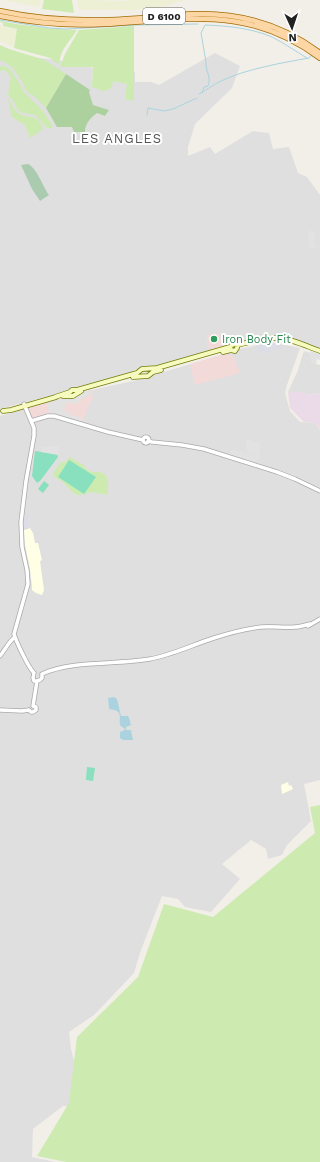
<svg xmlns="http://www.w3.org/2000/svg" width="320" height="1162" font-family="'Work Sans',sans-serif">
	<rect width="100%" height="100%" fill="#f2efe9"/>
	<path fill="#e0dfdf" d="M0 46 4 48 31 57 58 60 93 68 92 82 116 69 135 72V82H151L159 85 215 53 240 66 232 88 195 124 188 147V156L210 147 215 154 253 131 269 133 273 149 289 147 298 173 307 177 320 195V348L284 337 264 336 155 367H144L134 370 132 374 0 409Z
		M271 342 300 348 287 385 285 393 290 411 300 422 315 423 320 430V780L304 784 311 821 287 845 282 855 268 859 266 849 251 840 222 864 240 879 211 912 185 907 178 899 162 896 141 950 134 973 94 1015 69 1032 71 1049 86 1108 63 1106 33 1129 32 1157 55 1162H0V416L96 389 138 380 240 349Z
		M305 351 310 353 312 363 320 365V393L306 395 305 392H288L298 370 303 353Z"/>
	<path fill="#f2dad9" d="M219 333 221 339 228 338 229 343V345L210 351 206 335Z
		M228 353 234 357 240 373 195 385 190 364Z
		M91 390 94 400 90 402 82 422 50 414 32 419 28 407 49 401Z"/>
	<path fill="#ebdbe8" d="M288 392H305L306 395 320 393V429L315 423 304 422 290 408Z"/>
	<path fill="#ffffe5" d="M30 528 33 533 35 543H38L42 560 40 561 44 590 42 595 36 593 32 590V587L30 569 25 545 24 530Z
		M288 782 289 786 291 785 293 789 282 794 281 785Z"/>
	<path fill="#eef0d5" d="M2 0H41L39 7Z
		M77 0 129 1V0H184L163 7 133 10H79Z
		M0 26 17 30 14 48 0 41Z"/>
	<path fill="#cdebb0" d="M44 0H72L74 13 42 9Z
		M0 21C26 26 51 29 77 30 68 44 61 48 59 65L50 58 14 48 17 29 3 26V23L0 22Z
		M134 26V101L125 99 127 84 113 81 112 87 108 90 103 91 92 87 93 67H60L65 54 79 30Z
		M0 45 9 49 45 60 66 74 46 108 34 96 28 93 21 80 13 68 6 63 0 60Z
		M0 66H3L9 68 18 81 25 93 43 111 51 123 53 128H47L35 115 23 113 18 110 13 100 8 96 11 77 5 70 0 71Z
		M8 99C12 103 13 109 17 112 23 118 32 115 38 120 40 122 42 126 43 129L30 138 25 125 12 117Z
		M70 457 81 464H83C90 477 96 469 105 474 109 481 109 487 107 495L91 492 86 494 77 495 73 493 63 482 56 478 53 475 55 470 61 462H65Z
		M320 805V1162H66L37 1156 69 1103 77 1037 138 977 164 904 213 917 315 833 310 807Z"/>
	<path fill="#add19e" d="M66 74 90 90 89 92 93 105 109 110 105 116 97 113C90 118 85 124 85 132H74L72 127H57L46 108Z"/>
	<path fill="#aacbaf" d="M28 164C37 168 43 187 49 195L40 201 32 189 21 165Z"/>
	<path fill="#88e0be" d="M35 451 57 454 58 457 40 481 37 483 32 476Z
		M69 460 96 477 84 494 58 477Z
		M44 481 49 485 43 493 38 489Z
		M87 767 95 768 93 781 86 780Z"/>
	<path fill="#e2e2e2" d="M309 230 315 232 314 242 317 247 311 250 308 243 314 242H308Z
		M310 351 320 354V360L317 359 316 364 311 363Z
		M90 390 91 395 82 398 80 401 77 403 72 404 67 402 64 410 71 414V415L82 418 81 422 49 413 47 405 50 402 67 397H72L77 396 80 392Z
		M250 439 251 441 260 443V458L254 462 230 456V450H235L253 455V454L247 452 246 440Z
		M59 446 58 455 41 452 42 447Z"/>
	<path fill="#dddde8" d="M269 343 283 347 261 354 255 346Z
		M25 513 28 516 30 528 24 530 23 529Z"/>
	<path fill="#aad3df" d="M114 697 117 699 121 716H128L129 718 131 725 126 727V730H131L133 740H123L120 738V732L125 730 124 728 122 727 120 725C119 714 123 711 109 709V708L108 698Z"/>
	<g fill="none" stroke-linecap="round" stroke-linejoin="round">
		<path stroke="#aad3df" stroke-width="1" d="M0 20 49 28 66 29 137 25 198 24
			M320 50V49
			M202 93 204 87 208 86C212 77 205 71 206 62L201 33 205 25C228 26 251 28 272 37 284 43 295 51 307 58
			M199 94C206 90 213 85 221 81 246 69 281 63 309 58L312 55
			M147 115 148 108 164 111 173 109 197 98"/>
		<g stroke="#a9a9a9" stroke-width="5">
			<path id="tertiary" d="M24 404 34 428V436L26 481 21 522 22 547 27 570 28 584 14 634C16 641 28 667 34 673
				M31 421 48 416H54L108 432 143 440
				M143 440a3 3 0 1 1 6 0a3 3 0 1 1-6 0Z
				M148 441 152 442 182 445 204 449 277 472 295 479 320 491
				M308 626 320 619
				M0 656C5 650 9 641 15 637
				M34 673 33 678 34 681H37
				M42 674C72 660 116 665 150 659 172 655 192 645 214 638 229 633 245 629 261 627 273 626 284 628 295 627 300 627 305 625 310 624
				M0 710 22 711 29 710
				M29 710 31 712H33L36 710V707L33 706 37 681 40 680 42 678V674"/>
		</g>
		<g stroke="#707d05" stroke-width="5.5">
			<path id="secondary" d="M223 352 231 350 235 351 237 348
				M133 377 148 376 153 372 161 370
				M63 396H73L81 391
				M55 397 70 392 72 390H77L137 373 142 369 157 368 230 347 233 344 238 345C250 342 262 338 275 338 290 338 306 346 320 351
				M3 411 11 410 56 397"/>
		</g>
		<g stroke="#a06b00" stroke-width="6">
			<path id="primary" d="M0 11C36 19 72 21 109 20 139 19 168 15 197 14 242 13 284 26 320 53
				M0 16C34 23 68 26 103 24 186 20 247 4 320 58"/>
		</g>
		<use href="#tertiary" stroke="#fff" stroke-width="3.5"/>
		<use href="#secondary" stroke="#f7fabf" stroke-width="4"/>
		<use href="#primary" stroke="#fcd6a4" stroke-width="4.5"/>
	</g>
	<circle fill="#2e9e5b" stroke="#fff" stroke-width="1.5" cx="214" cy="339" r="4"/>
	<g text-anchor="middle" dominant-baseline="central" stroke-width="4" stroke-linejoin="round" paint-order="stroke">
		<rect fill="#fff" stroke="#646464" stroke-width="1" x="143" y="8" width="42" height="16" rx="3"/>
		<g font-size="10" font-weight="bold" fill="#222">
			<text x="164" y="16">D 6100</text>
		</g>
		<g font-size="11" fill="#27864d" stroke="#fff" text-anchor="start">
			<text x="222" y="339">Iron Body Fit</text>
		</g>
		<g font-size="13" letter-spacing="1" fill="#555" stroke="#fff">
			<text x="117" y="138">LES ANGLES</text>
		</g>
	</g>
	<g transform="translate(292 28) rotate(177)" stroke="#ffffff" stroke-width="3" paint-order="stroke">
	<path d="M0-3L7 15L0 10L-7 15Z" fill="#222222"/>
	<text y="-6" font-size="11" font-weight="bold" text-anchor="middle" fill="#222222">N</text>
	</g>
</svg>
